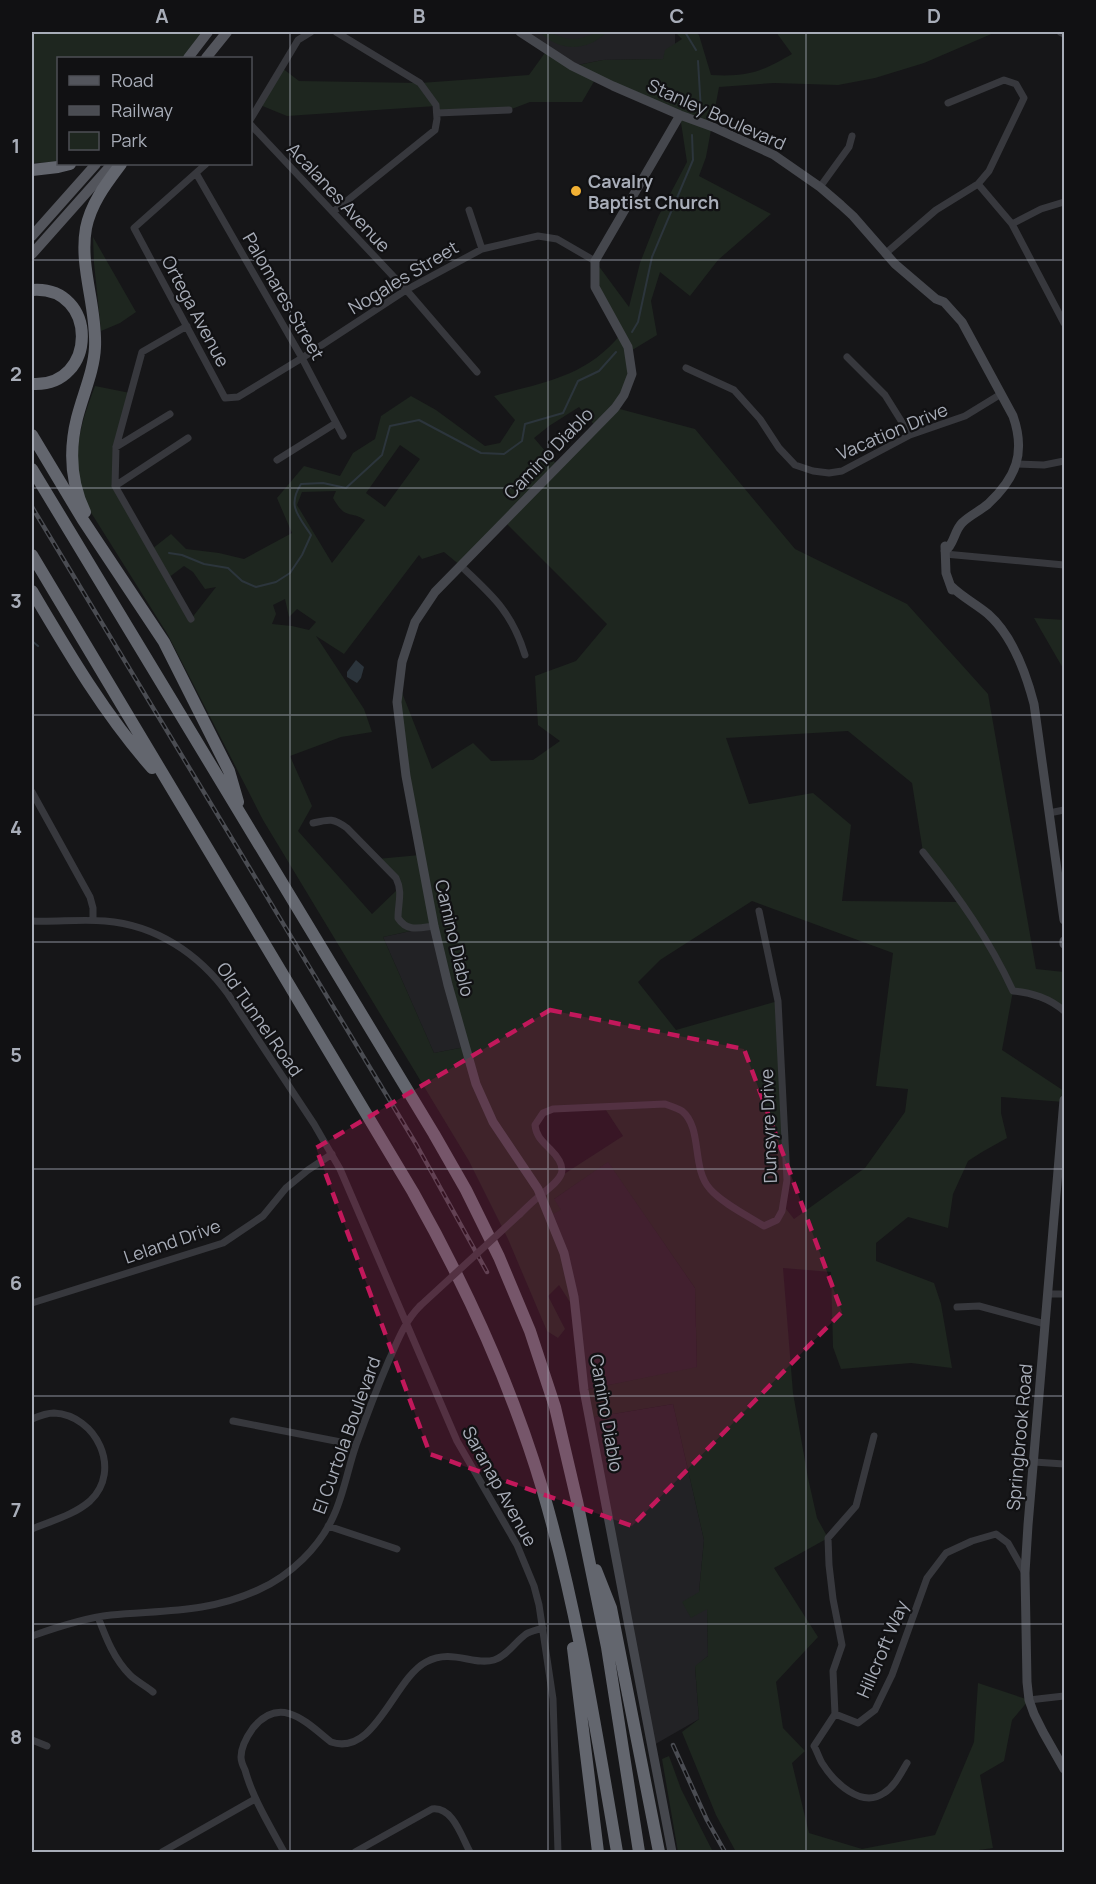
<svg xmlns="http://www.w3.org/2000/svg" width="1096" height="1884" font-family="Manrope,sans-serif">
	<rect width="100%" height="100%" fill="#161618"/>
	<path fill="#222225" d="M520 32H675V56L663 59 603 60 572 66Z
		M434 926 465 1047 434 1053 383 937Z
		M608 1161 695 1288 697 1368 584 1390 574 1297 549 1216 554 1199Z
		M673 1404 704 1540 699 1592 707 1609 708 1656 695 1667 699 1719 652 1746 589 1418Z"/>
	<path fill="#1e261f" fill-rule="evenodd" d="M32 32H208L188 58H58V162L32 163Z
		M540 32C554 31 560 39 573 39 587 39 592 31 607 32 587 52 559 52 540 32Z
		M675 32H695L699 35 711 75C748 77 761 72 792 54L776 32H996L924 63 875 78 838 85 774 83 719 87 706 157 699 176 771 214 718 260 690 296 660 272 651 301 657 335 629 352 632 374 616 408 695 429 795 549 907 604 988 694 1036 969 1064 972V1009L1013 991 1002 1050 1064 1091V1102L1001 1097V1113L1007 1138 982 1152 968 1161 953 1194 948 1228 908 1217 876 1243V1261L934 1283 941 1304 952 1368 911 1363 841 1369 833 1347 831 1272 783 1268 793 1393 808 1478 817 1518 828 1538 774 1568 818 1637 776 1682 783 1728 805 1751 792 1763 809 1833 862 1849 935 1835 974 1742 978 1683 1029 1700 1012 1720 1004 1761 980 1775 993 1848 965 1852H736L716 1815 682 1732 699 1719 695 1666 708 1656 707 1609 691 1618 682 1602 699 1592 704 1540 673 1404 589 1418 584 1390 697 1367 695 1288 608 1162 554 1199 561 1210 549 1216 553 1225 575 1310 559 1285 548 1296 565 1329 558 1338 547 1331 508 1239 469 1161 263 820 168 635 90 511C68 465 78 431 95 386L130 393 116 447 115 486 152 549 171 534 186 549 219 553 244 559 292 533 277 498 304 466 340 476 353 453 375 439 381 416 411 396 436 410 485 446 500 443 515 420 494 396C544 382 586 377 621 334L595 287V261L629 307 640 263 658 217 687 162 680 116 596 78 582 102H530L509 110 437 113 436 106 287 116 260 105 282 68 299 81 420 83 529 75 547 50 573 66 603 60 663 59 665 50 682 39ZM579 407 596 427 558 466 534 438 549 426ZM400 445 420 459 385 507 366 493ZM336 491 333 498C346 521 350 510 365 520L332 563 297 505 302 492ZM505 522 607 624 576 661 535 676 538 725 560 741 533 760 491 761 473 743 432 769 399 685 406 776 420 855 377 859 396 878 397 890 372 914 298 831 312 806 290 756 341 737 372 732 364 709 316 636 344 654 419 555 422 559 444 552 461 566ZM184 566 193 572 205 589 216 587 191 619 168 578ZM285 599 289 617 297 609 316 622 309 630 292 626 272 624 276 614 273 605ZM848 731 912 783 923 852 962 902 842 901 851 825 813 793 749 804 726 738ZM752 901 893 953 876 1086 908 1089 905 1112 865 1168 794 1219 783 1205 787 1180 778 1001 676 1030 638 982 660 960ZM433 926 465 1047 434 1053 383 937ZM604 1107 623 1136 561 1176 562 1170 535 1125 543 1113 553 1109Z
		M93 237 136 312 120 323 101 331 94 263Z
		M1034 618 1064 620V670Z
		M669 1756 681 1789 713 1852H678L662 1759Z"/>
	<path fill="#2c353c" d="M356 660 364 667 361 678 357 683 347 677V672Z"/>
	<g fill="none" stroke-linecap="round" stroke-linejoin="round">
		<path stroke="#2c353c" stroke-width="2" d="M685 32 696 50
			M698 61 701 111
			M632 332 638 322 652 257 693 160 692 135
			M169 553 182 555 204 564 228 568 242 581 256 587 276 582 290 573 302 555 311 535C298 515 287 506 301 484L323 483 346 488 382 455 390 426 419 420 481 453 504 454 522 441 525 424 563 413 578 381 599 371 616 352
			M32 641 38 646"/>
		<path stroke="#37383d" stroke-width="7" d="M1060 32 1064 34
			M437 113 509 110
			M250 120 298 40 311 32
			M250 124 409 293 477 372
			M206 164 134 228 225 398 238 397 302 358 406 290 482 249 538 236 557 239 595 261
			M196 173 302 358 343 436
			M978 184 1012 224 1064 323
			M820 187 849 147 852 136
			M469 210 482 249
			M333 212 435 130 437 119 436 105 420 83 336 32
			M1012 224 1041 209 1064 202
			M885 254 936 210 978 184 989 171 1024 98 1016 84 1004 80 948 103
			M187 326 142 352 116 447 115 486 191 619
			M847 357 885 395 910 435
			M686 368 734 390 760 419 779 448 795 465 813 471 829 473 842 471 910 435 965 416 1001 394
			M116 447 170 414
			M277 460 336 423
			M1017 464 1044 465 1064 461
			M115 486 188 438
			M945 554 1064 565
			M461 566C492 595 512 612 525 655
			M32 792 90 897 93 908V920
			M1049 813 1064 810
			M313 823C330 819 333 818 347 828L396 878C403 892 398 903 398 918 407 932 419 928 434 926
			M923 852C959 897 989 939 1013 991 1031 992 1051 999 1064 1011
			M32 921C56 922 81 919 105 921 156 925 199 954 228 994L314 1124 340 1169 457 1441 517 1545 534 1586 539 1605 553 1699 558 1852
			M520 1214C527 1207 534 1200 542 1194 562 1178 571 1170 550 1149 542 1141 536 1136 535 1125L543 1113 553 1109 665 1104C670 1106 677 1108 682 1111 703 1128 691 1168 710 1189 722 1203 748 1216 764 1226L777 1220 782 1211 787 1180 778 1001 759 911
			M1049 1294H1064
			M32 1303 223 1243 263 1216 286 1188 308 1170 332 1154
			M957 1307 979 1306 1045 1324
			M32 1419C39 1416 46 1413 54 1413 96 1415 123 1470 90 1501 74 1515 51 1521 32 1529
			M233 1421 356 1445
			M874 1436 856 1506 828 1538 829 1565 833 1599 842 1645 833 1671 835 1714 858 1723 875 1710 892 1675 927 1578 946 1553 972 1541 996 1534 1008 1543 1025 1573
			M1034 1462 1064 1464
			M328 1526 397 1549
			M98 1617C106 1638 114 1659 130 1675 136 1681 146 1686 153 1692
			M32 1636C57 1627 84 1618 111 1615 163 1610 208 1613 258 1590 290 1576 320 1547 334 1515 344 1493 348 1468 356 1445 366 1417 377 1388 389 1360 398 1340 405 1321 420 1306
			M1029 1700 1064 1696
			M835 1714 814 1746C817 1751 819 1758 822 1763 834 1782 861 1809 884 1793 895 1786 901 1773 907 1763
			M32 1740 47 1746
			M162 1852 255 1799
			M284 1852C270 1826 253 1799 245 1770 243 1766 241 1761 241 1757 241 1747 248 1735 253 1728 281 1694 307 1723 331 1742 375 1757 394 1679 426 1662 452 1648 473 1666 494 1660 507 1656 515 1642 526 1634 531 1631 537 1630 543 1628
			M355 1852 432 1809C453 1806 462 1838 470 1852"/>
		<path stroke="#45474d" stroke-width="9" d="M520 32 572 66 613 86 680 115 713 127 774 155 820 187 841 205 853 216 895 264 936 299 944 302 962 322 1013 416C1026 453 1016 478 988 504 980 511 970 515 962 523 954 531 954 545 945 551
			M945 546 946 573 952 590
			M951 586C962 597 976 604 988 614 1013 636 1026 673 1034 704L1064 920
			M1064 941V944
			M1064 1100 1028 1525 1025 1573 1027 1682 1029 1700 1034 1714 1043 1732 1064 1769
			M672 1852 584 1390 574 1297 564 1253 538 1189 493 1122 476 1084 448 985 434 926 406 776 397 702 402 662 415 622 435 592 615 408 624 395 632 374 628 347 595 287V261L680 115"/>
		<path stroke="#53555c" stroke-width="10" d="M188 58 208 32
			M206 58 227 32
			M32 236 96 164
			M32 254 112 164"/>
		<path stroke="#63666e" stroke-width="12" d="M32 170 58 167 70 164
			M32 290C99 285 98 388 32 384
			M32 435 83 520 164 642 229 771 238 802
			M32 469 434 1134 466 1190 499 1257 530 1331 555 1407 577 1501 607 1647 639 1852
			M85 512C71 483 69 450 77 418 83 394 94 371 95 347 97 307 79 267 86 228 91 203 106 184 121 164
			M32 555 413 1192C466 1286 511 1384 542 1488 577 1607 596 1730 617 1852
			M32 591C68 652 105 715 152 768
			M596 1570 611 1608 659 1852
			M573 1648 598 1852"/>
		<g stroke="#4a4c52" stroke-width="4.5">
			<path id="rail" d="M32 507 416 1144 487 1272
				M673 1745 707 1820 725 1852"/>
		</g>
		<use href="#rail" stroke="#111113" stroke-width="2" stroke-dasharray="7" stroke-linecap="butt"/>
		<path stroke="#37383d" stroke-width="7" d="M420 1306 520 1214"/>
	</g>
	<path fill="#c2185b" fill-opacity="0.2" stroke="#c2185b" stroke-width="4.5" stroke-dasharray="12 8" stroke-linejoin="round" d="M550 1010 744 1049 842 1312 632 1526 430 1454 316 1148Z"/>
	<path fill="none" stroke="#a8adb8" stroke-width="1.5" stroke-opacity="0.55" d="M290 32V1852M548 32V1852M806 32V1852M32 260H1064M32 488H1064M32 715H1064M32 942H1064M32 1169H1064M32 1396H1064M32 1624H1064"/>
	<circle fill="#f2b134" stroke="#111113" stroke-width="2" cx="576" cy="191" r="6"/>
	<g text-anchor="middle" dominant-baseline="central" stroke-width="4.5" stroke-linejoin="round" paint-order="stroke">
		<g font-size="18" fill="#a8adb8" stroke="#111113">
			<text transform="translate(717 114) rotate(24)">Stanley Boulevard</text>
			<text transform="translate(339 197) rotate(47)">Acalanes Avenue</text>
			<text transform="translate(403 277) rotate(-31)">Nogales Street</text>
			<text transform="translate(284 296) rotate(60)">Palomares Street</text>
			<text transform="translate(196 311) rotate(62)">Ortega Avenue</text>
			<text transform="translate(892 431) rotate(-23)">Vacation Drive</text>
			<text transform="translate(548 453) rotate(-46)">Camino Diablo</text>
			<text transform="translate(455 938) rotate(77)">Camino Diablo</text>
			<text transform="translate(260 1019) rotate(55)">Old Tunnel Road</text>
			<text transform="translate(768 1126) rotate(-92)">Dunsyre Drive</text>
			<text transform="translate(172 1241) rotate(-19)">Leland Drive</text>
			<text transform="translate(607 1413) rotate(80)">Camino Diablo</text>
			<text transform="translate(346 1435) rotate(-70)">El Curtola Boulevard</text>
			<text transform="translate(1019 1437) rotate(-85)">Springbrook Road</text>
			<text transform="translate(500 1486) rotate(61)">Saranap Avenue</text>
			<text transform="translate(882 1649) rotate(-67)">Hillcroft Way</text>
		</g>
		<g font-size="18" font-weight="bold" fill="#a8adb8" stroke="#111113" text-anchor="start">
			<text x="588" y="181">Cavalry<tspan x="588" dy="21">Baptist Church</tspan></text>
		</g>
	</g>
	<rect width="1096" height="1884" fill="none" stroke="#111113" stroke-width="66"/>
	<rect x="57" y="57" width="195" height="108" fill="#111113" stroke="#4d4f55" stroke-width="1.5"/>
	<rect x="69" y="76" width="30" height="9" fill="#53555c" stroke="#4d4f55" stroke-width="1.5"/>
	<text x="111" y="87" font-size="18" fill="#a8adb8">Road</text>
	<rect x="69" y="106" width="30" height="9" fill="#4a4c52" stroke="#4d4f55" stroke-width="1.5"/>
	<text x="111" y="117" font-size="18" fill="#a8adb8">Railway</text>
	<rect x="69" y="132" width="30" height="18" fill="#1e261f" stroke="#4d4f55" stroke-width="1.5"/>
	<text x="111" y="147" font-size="18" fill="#a8adb8">Park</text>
	<rect x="33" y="33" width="1030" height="1818" fill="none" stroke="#a8adb8" stroke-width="2"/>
	<g font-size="20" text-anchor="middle" font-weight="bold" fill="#a8adb8">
		<text x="162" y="23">A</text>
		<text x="419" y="23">B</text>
		<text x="677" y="23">C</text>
		<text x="934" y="23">D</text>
		<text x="16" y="153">1</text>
		<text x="16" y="381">2</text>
		<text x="16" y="608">3</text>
		<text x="16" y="835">4</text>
		<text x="16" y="1062">5</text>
		<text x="16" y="1290">6</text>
		<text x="16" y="1517">7</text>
		<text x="16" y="1744">8</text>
	</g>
</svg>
